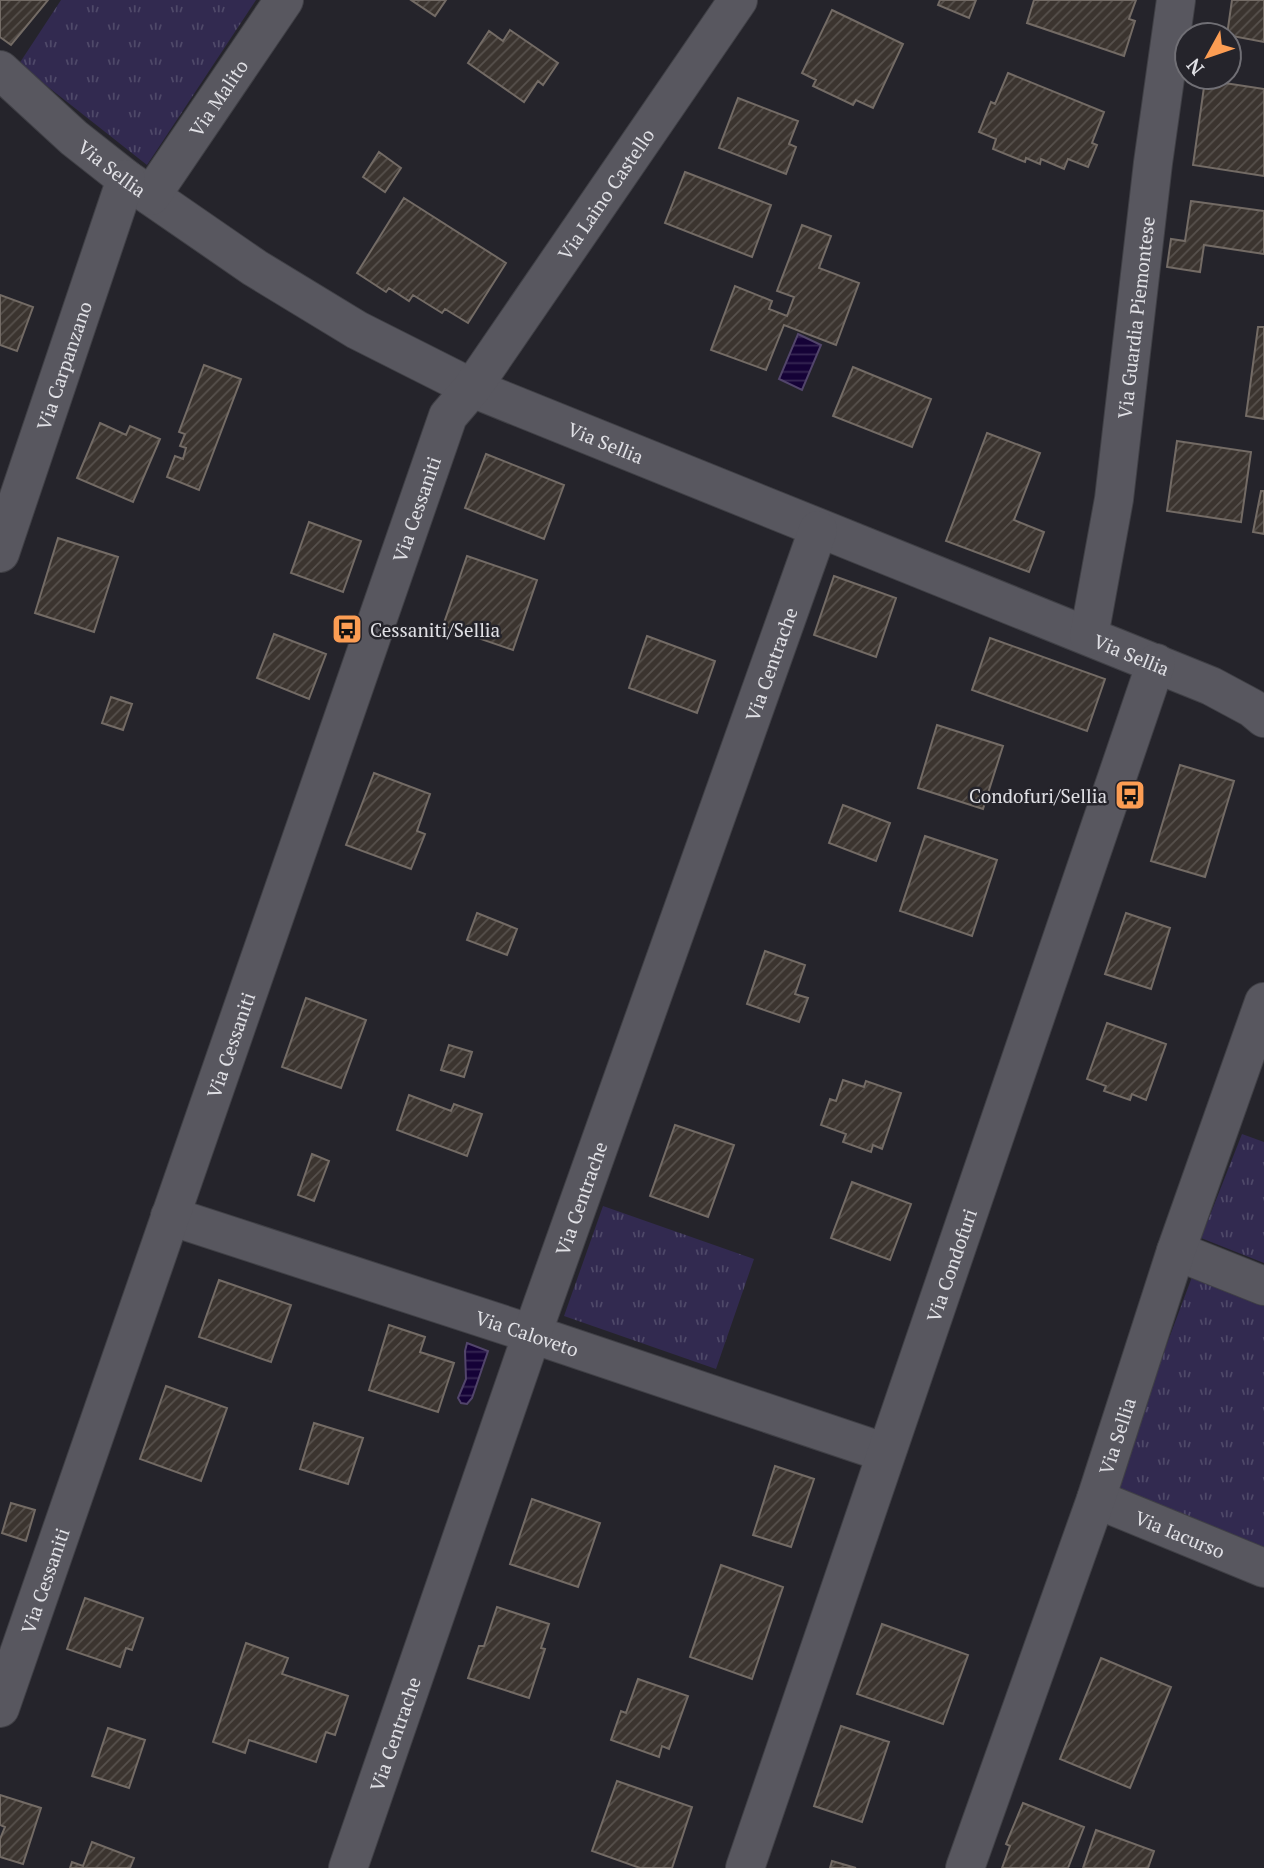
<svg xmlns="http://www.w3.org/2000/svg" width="1264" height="1868" font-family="'PT Serif',serif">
	<defs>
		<pattern id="grass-tufts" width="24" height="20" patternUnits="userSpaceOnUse" patternTransform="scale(1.75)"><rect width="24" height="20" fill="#322a50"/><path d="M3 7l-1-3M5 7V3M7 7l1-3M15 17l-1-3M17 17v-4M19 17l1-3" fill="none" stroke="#4f4969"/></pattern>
		<pattern id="water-rules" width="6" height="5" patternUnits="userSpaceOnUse" patternTransform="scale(1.75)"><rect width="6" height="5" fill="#150237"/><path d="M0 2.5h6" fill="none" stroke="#372754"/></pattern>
		<pattern id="building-hatch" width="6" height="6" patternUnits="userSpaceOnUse" patternTransform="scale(1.75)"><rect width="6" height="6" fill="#3b342f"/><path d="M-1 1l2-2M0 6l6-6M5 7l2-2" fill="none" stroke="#57514d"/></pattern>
	</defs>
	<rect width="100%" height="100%" fill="#25242b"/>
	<path fill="url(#grass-tufts)" d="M61 0H256L147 165 19 64Z
		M1242 1134 1264 1142V1263L1201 1238Z
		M603 1206 754 1259 716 1369 564 1316Z
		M1192 1277 1264 1304V1551L1111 1493Z"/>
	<path fill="url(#water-rules)" stroke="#52456b" stroke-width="2" d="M798 334 821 345 802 390 779 379Z
		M467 1343 488 1351 472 1398 467 1404 461 1403 458 1398 466 1379 465 1351Z"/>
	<path fill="url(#building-hatch)" stroke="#736b65" stroke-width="2" d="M0 0H48L11 45 0 37Z
		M411 0H446L435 16Z
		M940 0H976L969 18 938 5Z
		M1034 0H1136L1129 19 1135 21 1124 56 1027 23Z
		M1232 0H1264V42L1227 35Z
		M832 10 903 44 873 108 856 100 853 105 813 86 816 80 802 73Z
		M510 30 558 63 543 85 538 81 524 102 468 63 489 31 503 41Z
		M1008 73 1104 112 1092 143 1097 145 1088 167 1068 159 1064 169 1041 159 1040 164 1026 158 1025 162 993 149 996 139 979 132 991 102 995 104Z
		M1205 80 1264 89V176L1193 165Z
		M738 98 798 121 789 144 796 147 786 174 719 148Z
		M379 152 401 168 385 192 363 177Z
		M685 172 771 205 752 257 665 223Z
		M404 198 506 263 468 323 445 309 442 313 413 295 409 301 389 288 386 292 357 273Z
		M1191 201 1264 211V254L1204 245 1200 272 1167 267 1171 239 1185 241Z
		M802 225 831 236 819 268 859 283 836 345 784 325 766 370 711 350 735 286 772 301 769 309 787 316 794 297 777 291Z
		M0 295 33 307 17 351 0 345Z
		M1258 327H1264V419L1246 416Z
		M204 365 241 379 199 490 167 477 175 456 183 459 186 448 180 446 185 434 179 432Z
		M853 367 931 399 912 447 833 416Z
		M100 423 126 435 130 426 160 439 133 502 77 478Z
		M987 433 1040 453 1014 520 1044 532 1029 572 946 541Z
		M1177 441 1251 452 1241 522 1167 511Z
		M486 454 564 485 544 539 465 508Z
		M1261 491H1264V534L1253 532Z
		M309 522 361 541 343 592 291 573Z
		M58 538 118 557 94 632 35 613Z
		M467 556 537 580 513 650 443 626Z
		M834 576 896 598 876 657 814 635Z
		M274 634 326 654 309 699 257 678Z
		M647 636 715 661 697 713 629 688Z
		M990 638 1105 679 1087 731 972 690Z
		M111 697 132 704 123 730 102 723Z
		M937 725 1003 746 983 809 918 788Z
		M1180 765 1234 781 1205 877 1151 861Z
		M374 773 430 794 417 831 425 834 411 869 346 845Z
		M843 805 890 823 876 861 829 843Z
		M925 836 997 860 972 936 900 911Z
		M477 913 517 929 507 955 467 940Z
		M1126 913 1170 928 1151 989 1105 974Z
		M765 951 805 965 795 994 808 998 799 1022 747 1004Z
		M306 998 366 1020 341 1088 282 1067Z
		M1107 1023 1166 1044 1146 1100 1132 1094 1130 1100 1104 1091 1106 1086 1087 1079Z
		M449 1045 472 1052 464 1077 441 1070Z
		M843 1080 864 1087 866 1081 901 1093 882 1149 873 1145 871 1152 843 1142 846 1134 821 1125 830 1099 836 1101Z
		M409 1095 451 1111 454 1104 482 1114 467 1156 397 1130Z
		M675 1125 734 1145 708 1217 650 1196Z
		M312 1154 329 1161 314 1201 298 1195Z
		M852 1182 911 1204 890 1260 831 1238Z
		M219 1280 291 1305 271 1362 199 1337Z
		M389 1325 425 1337 420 1352 454 1363 438 1412 369 1390Z
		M166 1386 227 1408 201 1481 140 1459Z
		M314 1423 363 1438 348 1484 300 1469Z
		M775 1466 814 1479 791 1547 753 1535Z
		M532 1499 600 1523 578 1587 510 1564Z
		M11 1503 35 1510 26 1541 2 1533Z
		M721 1565 783 1587 752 1679 690 1657Z
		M85 1598 143 1618 132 1650 126 1648 120 1667 67 1649Z
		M497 1607 549 1624 541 1648 545 1649 529 1698 468 1678 479 1646H484Z
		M882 1624 968 1655 943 1724 857 1694Z
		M246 1643 288 1658 282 1674 348 1696 335 1735 326 1732 316 1762 249 1740 245 1753 213 1742Z
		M1101 1658 1171 1687 1130 1788 1060 1759Z
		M638 1679 688 1696 669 1749 662 1746 659 1757 611 1740 621 1711 626 1713Z
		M841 1726 889 1742 862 1822 814 1806Z
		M108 1728 145 1740 129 1788 92 1776Z
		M617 1781 692 1807 672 1868H640L592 1851Z
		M0 1795 41 1808 23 1864 0 1857V1839L5 1827 0 1825Z
		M1023 1803 1084 1827 1068 1868H1002L1010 1846 1006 1844Z
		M1096 1830 1154 1851 1148 1868H1083Z
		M92 1842 134 1858 130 1868H70L72 1862 83 1866Z
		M832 1861 856 1868H830Z"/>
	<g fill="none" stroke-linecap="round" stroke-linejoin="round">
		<g stroke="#404046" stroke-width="40">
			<g id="street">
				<path id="s1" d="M0 70 74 138 126 179 255 268 357 330 472 388 1211 686 1252 708 1264 718"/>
				<path id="s2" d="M151 196 284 0"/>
				<path id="s3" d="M0 553 126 179"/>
				<path id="s4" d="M1089 636 1114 499 1153 163 1176 0"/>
				<path id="s5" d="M170 1216 532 1334 886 1453"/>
				<path d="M1176 1251 1264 1286"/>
				<path id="s6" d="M1096 1499 1264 1568"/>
				<path id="s7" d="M0 1708 448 416 472 388 738 0"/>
				<path id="s8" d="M348 1868 532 1334 818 530"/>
				<path id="s9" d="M745 1868 1156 663"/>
				<path id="s10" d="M965 1868 1096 1499 1176 1251 1264 1002"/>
			</g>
		</g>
		<use href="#street" stroke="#58575f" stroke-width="38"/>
	</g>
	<defs>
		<g id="bus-square" transform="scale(1.575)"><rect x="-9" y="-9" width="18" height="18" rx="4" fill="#fc9d53" stroke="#25242b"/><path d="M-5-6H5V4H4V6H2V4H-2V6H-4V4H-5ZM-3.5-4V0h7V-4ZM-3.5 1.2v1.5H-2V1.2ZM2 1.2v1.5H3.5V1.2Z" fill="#111"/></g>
	</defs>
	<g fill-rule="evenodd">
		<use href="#bus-square" x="347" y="629"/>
		<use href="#bus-square" x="1130" y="795"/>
	</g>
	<g text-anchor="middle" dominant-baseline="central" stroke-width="5" stroke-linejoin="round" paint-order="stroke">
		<g font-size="19" fill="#e0e0e5" stroke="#25242b">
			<text stroke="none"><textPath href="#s2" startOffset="119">Via Malito</textPath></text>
			<text stroke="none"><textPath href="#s1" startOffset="149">Via Sellia</textPath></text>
			<text stroke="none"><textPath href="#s7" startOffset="1640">Via Laino Castello</textPath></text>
			<text stroke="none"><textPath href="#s4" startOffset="322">Via Guardia Piemontese</textPath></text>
			<text stroke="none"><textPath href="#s3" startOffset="198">Via Carpanzano</textPath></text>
			<text stroke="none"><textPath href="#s1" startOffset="716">Via Sellia</textPath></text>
			<text stroke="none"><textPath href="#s7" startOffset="1269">Via Cessaniti</textPath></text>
			<text stroke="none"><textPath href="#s1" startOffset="1283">Via Sellia</textPath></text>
			<text stroke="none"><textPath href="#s8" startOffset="1276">Via Centrache</textPath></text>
			<text stroke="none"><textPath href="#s7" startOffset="702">Via Cessaniti</textPath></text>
			<text stroke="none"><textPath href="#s8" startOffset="709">Via Centrache</textPath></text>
			<text stroke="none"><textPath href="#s9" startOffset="637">Via Condofuri</textPath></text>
			<text stroke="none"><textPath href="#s5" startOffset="376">Via Caloveto</textPath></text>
			<text stroke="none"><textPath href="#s10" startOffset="458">Via Sellia</textPath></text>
			<text stroke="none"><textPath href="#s6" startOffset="91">Via Iacurso</textPath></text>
			<text stroke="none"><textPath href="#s7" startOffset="135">Via Cessaniti</textPath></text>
			<text stroke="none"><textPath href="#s8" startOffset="142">Via Centrache</textPath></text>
		</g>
		<g font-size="19" fill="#e0e0e5" stroke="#25242b" text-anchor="start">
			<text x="370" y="629">Cessaniti/Sellia</text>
			<text x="1107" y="795" text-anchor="end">Condofuri/Sellia</text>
		</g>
	</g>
	<g transform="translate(1208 56) rotate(230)"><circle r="33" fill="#25242b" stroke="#706f75" stroke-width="2"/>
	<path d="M0-5L12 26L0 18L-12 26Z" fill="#fc9d53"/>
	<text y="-10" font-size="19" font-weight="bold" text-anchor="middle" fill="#e0e0e5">N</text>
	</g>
</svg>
